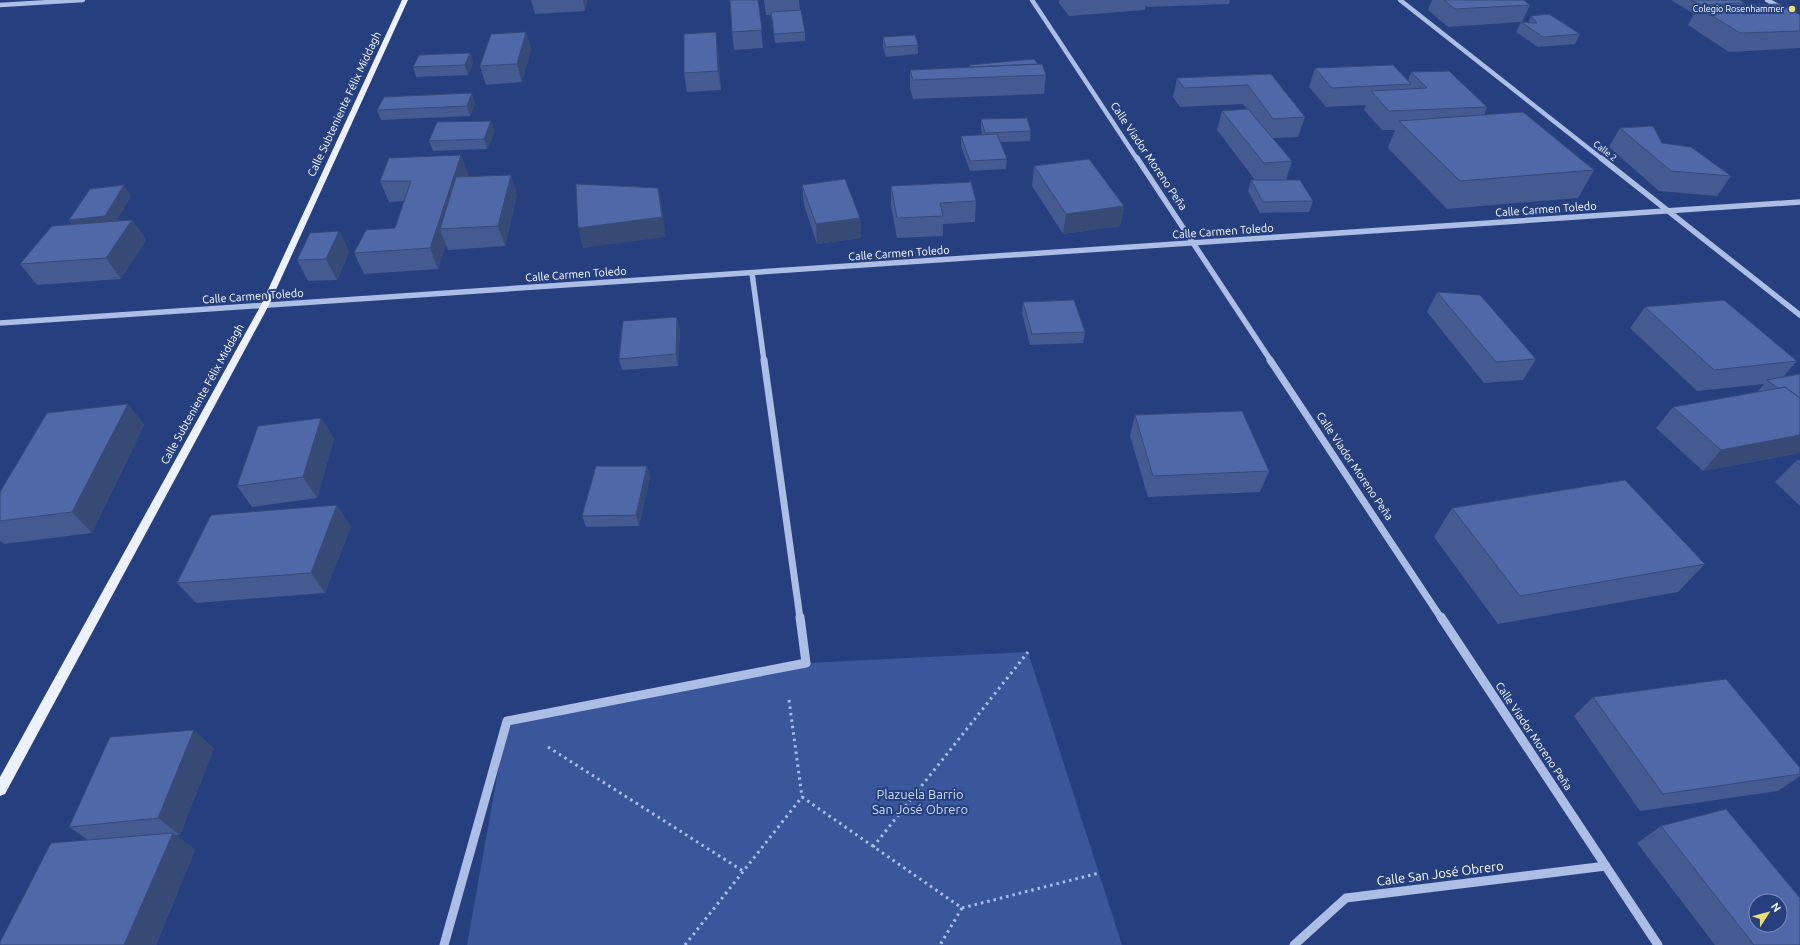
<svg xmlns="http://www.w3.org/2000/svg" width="1800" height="945" font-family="Ubuntu,sans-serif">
	<rect width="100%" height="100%" fill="#263f7f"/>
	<path fill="#3a579c" d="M1028 652 1122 945H467L507 721 806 663Z"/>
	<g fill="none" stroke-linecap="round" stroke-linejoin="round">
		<path stroke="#acbde6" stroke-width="3" stroke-dasharray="2.5 4" stroke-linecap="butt" d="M789 700 802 797
			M548 747 743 871
			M873 847 1028 652
			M962 908 1099 873
			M685 945 802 797 962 908 940 945"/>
		<path stroke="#acbde6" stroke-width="4.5" d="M1032 0 1137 159
			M1400 0 1602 159
			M1767 0 1782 8
			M0 5 83 0"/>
		<path stroke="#acbde6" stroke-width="5.5" d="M1137 158 1271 361
			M1601 158 1800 315
			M752 273 764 361
			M0 323 1800 202"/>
		<path stroke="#acbde6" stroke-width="7" d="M764 360 800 618
			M1270 360 1441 618"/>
		<path stroke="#acbde6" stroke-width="9" d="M1441 617 1658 945
			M444 945 507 721 806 663 800 617
			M1294 945 1346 898 1606 866"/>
		<path fill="#edf1fd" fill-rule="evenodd" d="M402 0H408L269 305 5 794 0 796V777L261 305Z"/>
	</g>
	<path fill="#445a90" d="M531 0H587L585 11 535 14Z
		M758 0 763 48 734 50 732 32Z
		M764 0H799L800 11 805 32V41L775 43 771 15H766Z
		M1059 0H1230L1229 4 1147 7 1146 5 1145 10 1069 16 1059 3Z
		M1432 0H1524L1530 5 1522 22 1528 23 1531 16 1580 34 1575 44 1538 47 1516 32 1521 22 1448 27 1428 10Z
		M1671 0H1740L1744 3 1743 5 1800 15V48L1729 52 1688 25 1694 14Z
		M526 32 531 50 522 82 486 85 480 66Z
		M716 32 718 51 721 90 687 92 684 73Z
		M883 37 918 45V54L886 57 883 47Z
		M470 53 473 63 468 75 416 77 413 67Z
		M969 65 1046 75 1044 94 913 99 910 88V70L969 67Z
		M1315 68 1408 81 1411 72 1487 107 1484 115 1594 170 1578 198 1447 209 1388 148 1395 130H1382L1364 110 1366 105 1326 107 1309 87Z
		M1271 74 1305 117 1298 137 1272 138 1292 161 1286 180 1313 201 1309 212 1260 213 1248 191 1251 180H1255L1217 130 1222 111 1247 109 1243 104 1180 107 1173 97 1177 78Z
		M475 103 470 116 381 120 377 110Z
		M981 119 1031 131 1030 141 1000 142 1007 159 1006 169 970 171 961 146V136L982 135 981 129Z
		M1620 128 1662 143 1731 176 1717 196 1659 191 1609 147Z
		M495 131 487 149 433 151 429 141Z
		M461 155 468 175V177L511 175 517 195 505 246 448 250 446 245 438 269 364 274 354 253 395 228 404 201 389 202 380 181Z
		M1034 166 1124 206 1120 226 1063 234 1032 186Z
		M802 185 860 218 861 238 817 244 804 205Z
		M891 186 976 201 975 222 943 224V236L897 238 891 206Z
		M131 196 116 221 132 220 146 240 121 279 37 285 20 264 72 224 69 220Z
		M339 231 349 252 337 280 308 281 297 260Z
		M1437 292 1536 359 1523 380 1484 383 1427 312Z
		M1023 302 1085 332 1083 343 1030 345 1022 313Z
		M1645 307 1797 361 1783 377 1800 374V453L1703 471 1656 428 1673 407 1759 392 1758 391 1764 384 1697 391 1630 328Z
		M680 328 678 366 622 370 619 359Z
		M128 404 144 425 92 533 4 544 0 541V492Z
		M1135 415 1269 471 1260 492 1148 497 1130 436Z
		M321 418 334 439 317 498 252 507 237 486Z
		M1800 460V506L1775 482 1796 461Z
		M647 466 650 477 639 526 586 527 582 516Z
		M1452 508 1705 564 1678 592 1498 624 1434 537Z
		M351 526 325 593 196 603 177 583Z
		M1593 697 1800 768V776L1778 791 1640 811 1574 716Z
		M214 748 180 835H176L195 850 156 945H0L88 840 69 827Z
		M1661 826 1800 945H1715L1637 843Z"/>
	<path fill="#374a76" d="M583 0H587L585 11Z
		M526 32 531 50 522 82 517 64Z
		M716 32 718 51 721 90 718 71Z
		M470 53 473 63 468 75 465 65Z
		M472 93 475 103 470 116 467 106Z
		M491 121 495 131 487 149 484 139Z
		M461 155 468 175 451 229H440L446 245 438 269 430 248Z
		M511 175 517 195 505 246 498 226Z
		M124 185 131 196 113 227 77 231 69 220Z
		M658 188 662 208 666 237 583 248 578 228Z
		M1124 206 1120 226 1063 234 1066 214Z
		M860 218 861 238 817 244 816 224Z
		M132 220 146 240 121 279 106 258Z
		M339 231 349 252 337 280 326 259Z
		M677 317 680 328 678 366 676 354Z
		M128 404 144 425 92 533 72 512Z
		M321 418 334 439 317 498 303 477Z
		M1800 435V453L1703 471 1721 450Z
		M647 466 650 477 639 526 636 515Z
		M337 505 351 526 325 593 311 573Z
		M194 730 214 748 180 835 158 818Z
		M173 833 195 850 156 945H124Z"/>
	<path fill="#4f69a8" stroke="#374a76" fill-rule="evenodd" d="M730 0H758L762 30 732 32Z
		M1444 0H1524L1530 5 1455 9Z
		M1691 0H1740L1744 3 1700 5Z
		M1780 4 1800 15V31L1740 33 1698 7Z
		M801 10 805 32 774 34 771 12Z
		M1549 14 1580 34 1543 37 1521 22 1537 23 1531 16Z
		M526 32 517 64 480 66 491 34Z
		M716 32 718 71 684 73V34Z
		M915 35 918 45 886 47 883 37Z
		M470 53 465 65 413 67 419 55Z
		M1034 59 1038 64 970 67 969 65Z
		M1042 64 1046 75 913 80 910 70Z
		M1393 65 1411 84 1332 88 1315 68Z
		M1449 71 1487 107 1389 111 1371 91 1427 88 1411 72Z
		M1271 74 1305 117 1273 119 1248 85 1184 88 1177 78Z
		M472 93 467 106 377 110 384 97Z
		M1248 109 1292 161 1264 163 1222 111Z
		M1523 112 1594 170 1460 181 1399 121Z
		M1027 118 1031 131 985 133 981 119Z
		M491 121 484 139 429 141 437 122Z
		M1653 126 1662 143 1691 147 1731 176 1671 171 1620 128Z
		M997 134 1007 159 970 161 961 136Z
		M461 155 430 248 354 253 366 230 395 228 411 181H380L389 158Z
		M1089 159 1124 206 1066 214 1034 166Z
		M511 175 498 226 440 229 456 177Z
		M845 179 860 218 816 224 802 185Z
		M1251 180H1300L1313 201 1263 202Z
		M971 182 976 201 940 203 943 216 897 218 891 186Z
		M576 184 658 188 662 217 578 228Z
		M124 185 105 216 69 220 90 189Z
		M132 220 106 258 20 264 52 226Z
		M339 231 326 259 297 260 310 233Z
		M1437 292 1480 295 1536 359 1496 362Z
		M1074 300 1085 332 1032 334 1023 302Z
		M1724 300 1797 361 1714 370 1645 307Z
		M677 317 676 354 619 359 623 321Z
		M1800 374V398L1785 387 1778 388 1767 380Z
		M1785 387 1800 398V435L1721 450 1673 407Z
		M128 404 72 512 0 521V492L47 413Z
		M1242 411 1269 471 1153 476 1135 415Z
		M321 418 303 477 237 486 258 426Z
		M1800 460V465L1796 461Z
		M596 466H647L636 515 582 516Z
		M1625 480 1705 564 1520 596 1452 508Z
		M337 505 311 573 177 583 211 515Z
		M1726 679 1800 768V774L1663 794 1593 697Z
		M194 730 158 818 69 827 110 737Z
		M1726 809 1800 898V945H1754L1661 826ZM1756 901H1780V925H1756Z
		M173 833 124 945H0V942L51 843Z"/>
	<circle fill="#eede72" stroke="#263f7f" stroke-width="1.5" cx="1792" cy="9" r="4"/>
	<g text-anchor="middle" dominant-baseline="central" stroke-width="4" stroke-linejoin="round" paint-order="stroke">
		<g font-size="9" fill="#fff" stroke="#263f7f" text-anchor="end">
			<text x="1784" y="9">Colegio Rosenhammer</text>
		</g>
		<g font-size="9" fill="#fff" stroke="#263f7f">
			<text transform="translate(1605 151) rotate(38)">Calle 2</text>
		</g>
		<g font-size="11" fill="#fff" stroke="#263f7f">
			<text transform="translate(344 104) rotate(-65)">Calle Subteniente Félix Middagh</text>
			<text transform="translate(1149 156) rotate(56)">Calle Viador Moreno Peña</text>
			<text transform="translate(1546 209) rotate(-4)">Calle Carmen Toledo</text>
			<text transform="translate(1223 231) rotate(-4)">Calle Carmen Toledo</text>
			<text transform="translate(899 253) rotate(-4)">Calle Carmen Toledo</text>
			<text transform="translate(576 274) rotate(-4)">Calle Carmen Toledo</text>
			<text transform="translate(253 296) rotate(-4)">Calle Carmen Toledo</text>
			<text transform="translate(202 394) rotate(-61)">Calle Subteniente Félix Middagh</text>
			<text transform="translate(1355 466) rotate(56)">Calle Viador Moreno Peña</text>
			<text transform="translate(1534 736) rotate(56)">Calle Viador Moreno Peña</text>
		</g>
		<g font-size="13" fill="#cfdbf5" stroke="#263f7f">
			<text x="920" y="794">Plazuela Barrio<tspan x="920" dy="15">San José Obrero</tspan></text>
		</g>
		<g font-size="13" fill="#fff" stroke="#263f7f">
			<text transform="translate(1440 873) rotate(-7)">Calle San José Obrero</text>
		</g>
	</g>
	<g transform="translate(1768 913) rotate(54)"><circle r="19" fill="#263f7f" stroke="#7d8cb2"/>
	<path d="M0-3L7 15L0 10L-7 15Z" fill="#eede72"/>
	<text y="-6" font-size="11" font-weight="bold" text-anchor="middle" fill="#ffffff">N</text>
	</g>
</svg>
